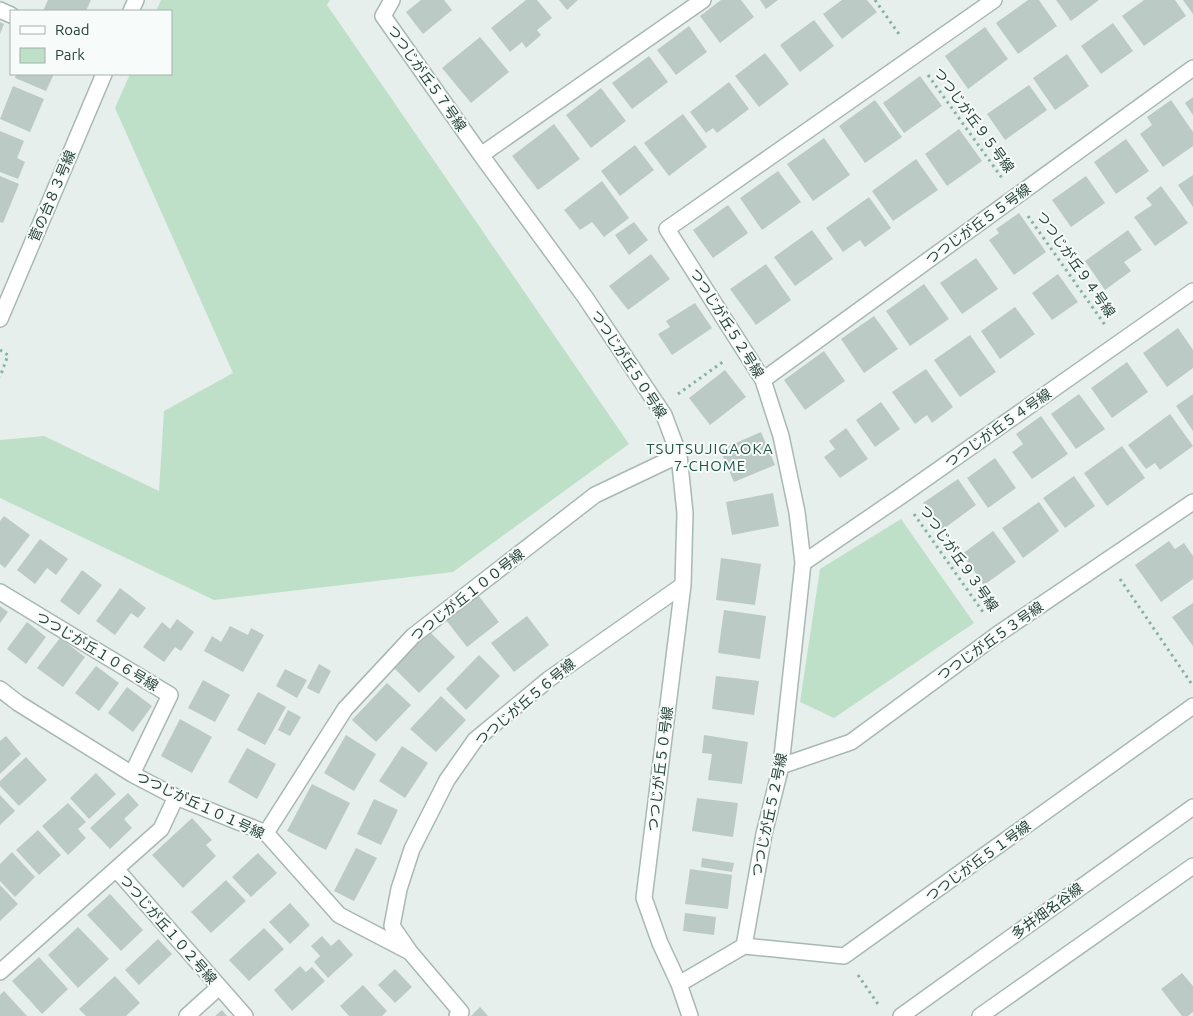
<svg xmlns="http://www.w3.org/2000/svg" width="1193" height="1016" font-family="Ubuntu,'Noto Sans JP',sans-serif">
	<rect width="100%" height="100%" fill="#e6efeb"/>
	<path fill="#bfe0c8" d="M161 0H330L327 5 629 444 453 572 214 600 0 498V440L44 436 159 491 164 411 233 373 115 108 130 74H171V11H156Z
		M901 519 974 623 834 718 800 702 820 569Z"/>
	<path fill="#bbcac4" d="M48 0H91L86 11H43Z
		M421 0H444L452 10 423 34 406 12Z
		M526 0H537L552 18 537 30 541 35 526 48 522 42 510 52 491 28Z
		M559 0H578L567 10Z
		M721 0H741L754 17 720 43 700 16Z
		M760 0H778L766 9Z
		M842 0H867L877 12 842 39 823 14Z
		M1028 0H1039L1057 26 1018 54 996 23Z
		M1056 0H1099L1071 21Z
		M1144 0H1175L1186 16 1144 46 1122 16Z
		M1183 0H1193V14Z
		M814 20 834 46 800 72 780 45Z
		M0 22 4 24 0 34Z
		M1113 23 1133 51 1101 74 1081 46Z
		M689 26 707 52 676 75 657 50Z
		M985 27 1008 59 968 89 945 56Z
		M480 37 509 72 471 103 442 68Z
		M765 53 789 84 759 107 735 76Z
		M1067 54 1089 86 1055 110 1033 78Z
		M649 56 668 82 632 109 612 83Z
		M16 74H54L46 91 15 78Z
		M920 76 942 106 904 133 883 103Z
		M729 82 749 109 717 133 713 128 706 133 690 112Z
		M1029 85 1047 110 1005 140 987 114Z
		M13 86 44 99 30 132 0 119Z
		M601 88 626 121 591 148 566 115Z
		M1193 97V115L1185 103Z
		M875 100 902 137 865 163 839 126Z
		M1171 100 1193 132V146L1163 167 1140 134 1152 125 1147 117Z
		M683 114 707 147 669 176 644 143Z
		M554 124 580 159 538 190 512 156Z
		M959 129 982 161 947 186 925 154Z
		M0 131 24 141 17 158 25 162 18 179 0 172Z
		M824 138 850 175 813 201 787 164Z
		M1126 139 1149 171 1116 194 1094 162Z
		M635 145 654 170 620 196 601 171Z
		M916 159 938 190 893 221 872 191Z
		M778 171 801 202 762 230 740 198Z
		M1193 175V207L1178 185Z
		M0 176 19 184 3 223 0 222Z
		M1086 176 1105 203 1071 227 1052 200Z
		M602 181 629 218 604 237 592 222 580 230 564 210Z
		M1161 186 1188 223 1155 246 1134 217 1152 205 1146 198Z
		M869 197 891 228 865 247 860 240 843 252 826 228Z
		M728 205 748 233 713 258 693 230Z
		M1019 213 1046 252 1014 275 989 240 999 233 996 229Z
		M634 222 648 240 629 255 615 235Z
		M812 230 833 259 795 286 774 257Z
		M1128 230 1142 250 1124 262 1131 271 1105 290 1085 261Z
		M651 254 670 279 628 310 609 286Z
		M976 258 998 289 962 314 940 283Z
		M766 264 791 300 756 325 730 289Z
		M1058 274 1078 302 1052 320 1032 293Z
		M924 284 949 319 910 346 886 311Z
		M695 303 712 328 672 355 658 334 670 327 666 321Z
		M1015 307 1035 334 1000 359 981 331Z
		M874 316 898 349 864 373 841 339Z
		M1178 328 1193 350V368L1167 387 1143 353Z
		M970 335 996 372 960 397 934 360Z
		M824 351 845 381 805 410 784 380Z
		M1127 362 1148 392 1112 418 1091 388Z
		M926 369 953 407 932 423 927 415 915 424 892 392Z
		M725 370 746 397 710 425 689 398Z
		M1079 394 1105 429 1076 449 1051 414Z
		M1193 394V431L1176 406Z
		M881 402 900 429 875 447 856 420Z
		M1170 414 1193 446 1160 470 1155 463 1146 469 1128 445Z
		M1041 416 1068 454 1032 479 1012 452 1023 444 1016 434Z
		M846 428 868 459 840 478 824 457 835 449 829 441Z
		M761 432 775 465 734 482 720 450Z
		M1122 446 1145 478 1107 506 1084 473Z
		M995 458 1016 488 988 508 967 478Z
		M1074 476 1095 506 1065 528 1043 498Z
		M958 479 976 505 942 530 923 503Z
		M773 493 779 526 732 535 726 502Z
		M1039 502 1059 531 1023 558 1002 528Z
		M4 516 30 535 5 568 0 564V521Z
		M993 531 1016 562 984 585 962 554Z
		M40 539 68 559 56 575 47 568 35 584 17 570Z
		M1169 541 1175 549 1184 543 1193 556V579L1161 602 1135 565Z
		M721 558 761 564 755 605 716 600Z
		M82 570 102 585 79 615 60 601Z
		M120 588 146 608 138 618 131 613 115 635 96 621Z
		M478 595 499 622 467 647 446 620Z
		M1193 603V646L1172 617Z
		M0 606 8 612 0 623Z
		M724 610 766 616 760 659 718 653Z
		M527 616 549 645 514 672 491 643Z
		M177 619 194 632 181 651 175 647 164 662 143 647 162 622 170 629Z
		M27 622 46 637 26 664 7 649Z
		M230 626 248 635 251 628 264 635 243 672 204 651 212 636 221 642Z
		M429 631 455 657 419 693 393 667Z
		M60 638 85 657 63 687 37 668Z
		M479 655 500 676 466 710 446 689Z
		M319 664 331 671 319 694 307 688Z
		M96 666 119 683 99 711 75 693Z
		M285 669 307 680 297 698 276 686Z
		M716 676 759 681 754 715 712 709Z
		M203 680 230 695 215 722 188 708Z
		M387 683 411 705 376 742 352 720Z
		M127 687 152 706 133 732 108 713Z
		M258 692 286 707 265 745 237 730Z
		M441 696 466 720 436 752 410 729Z
		M288 710 301 717 290 736 278 730Z
		M180 719 212 737 192 773 161 756Z
		M346 735 376 754 354 791 324 773Z
		M704 735 748 742 742 784 708 780 712 754 702 753Z
		M6 736 21 754 0 774V741Z
		M402 746 428 763 405 798 379 781Z
		M247 748 276 764 257 799 228 782Z
		M26 757 47 780 19 806 0 786V781Z
		M96 773 116 794 89 819 70 798Z
		M312 784 350 803 326 850 287 831Z
		M128 793 139 805 124 819 132 828 110 849 90 828Z
		M0 795 15 811 0 825Z
		M697 798 738 803 733 837 692 831Z
		M374 799 398 810 381 845 357 834Z
		M68 803 86 822 78 829 86 838 68 855 42 826Z
		M192 818 212 840 206 845 216 856 183 888 152 855Z
		M38 830 61 855 39 875 16 850Z
		M356 848 377 858 354 901 334 891Z
		M12 852 35 877 15 897 0 881V864Z
		M258 853 277 873 251 897 232 877Z
		M702 858 734 863 732 872 701 867Z
		M690 869 732 875 728 909 685 904Z
		M226 880 246 901 211 933 191 912Z
		M0 885 18 904 0 921Z
		M110 894 143 930 121 951 87 915Z
		M290 903 310 925 290 944 269 922Z
		M685 913 716 917 714 935 683 931Z
		M78 927 109 959 78 988 48 955Z
		M264 928 284 949 249 981 229 960Z
		M322 936 331 946 339 939 353 955 328 978 314 962 320 956 311 946Z
		M158 939 172 954 139 985 125 970Z
		M39 957 68 989 42 1014 12 981Z
		M300 966 306 972 312 967 325 981 292 1011 274 990Z
		M395 969 412 987 395 1003 378 985Z
		M1182 973 1193 986V1012L1188 1016H1182L1161 989Z
		M115 976 140 1003 126 1016H86L79 1009Z
		M363 985 387 1011 382 1016H349L340 1006Z
		M4 991 27 1016H0V995Z
		M480 1007 488 1016H471Z
		M222 1010 227 1016H215Z"/>
	<g fill="none" stroke-linecap="round" stroke-linejoin="round">
		<g stroke="#a8b8b2" stroke-width="18">
			<path id="minor" d="M392 0 383 16 481 155
				M0 10 11 15
				M131 11 136 0
				M0 319 104 74
				M763 380 1193 68
				M803 563 901 496 1193 291
				M0 592 170 695 132 774
				M0 689 18 703 132 774 176 797 266 833 339 915 408 951
				M781 766 851 742 998 634 1193 502
				M176 797 161 829 116 869 245 1016
				M266 833 345 709 413 636 595 495 679 455
				M744 946 844 956 1193 706
				M0 972 116 869
				M679 984 744 946 764 834 781 766 803 563 797 512 781 436 763 380 667 229 994 0
				M187 1016 219 987
				M457 1016 461 1012 410 952 392 926 399 889 412 849 447 780 475 740 549 679 683 585
				M690 1016 679 984 660 943 644 898 683 585 685 513 679 455 664 415 585 297 481 155 703 0"/>
		</g>
		<g stroke="#a8b8b2" stroke-width="18">
			<path id="tertiary" d="M901 1016 1193 807
				M980 1016 1193 866"/>
		</g>
		<path stroke="#86b3a5" stroke-width="3" stroke-dasharray="2.5 4" stroke-linecap="butt" d="M875 0 901 37
			M928 75 1002 178
			M1028 216 1105 325
			M0 350 8 355 0 377
			M678 394 724 361
			M914 514 985 615
			M1120 579 1191 683
			M858 975 880 1007"/>
		<use href="#minor" stroke="#fff" stroke-width="15"/>
		<use href="#tertiary" stroke="#fff" stroke-width="15"/>
	</g>
	<g text-anchor="middle" dominant-baseline="central" stroke-width="4" stroke-linejoin="round" paint-order="stroke">
		<g font-size="14" fill="#24423a" stroke="#f7fbf9">
			<text transform="translate(427 78) rotate(55)">つつじが丘５７号線</text>
			<text transform="translate(974 120) rotate(54)">つつじが丘９５号線</text>
			<text transform="translate(52 196) rotate(-67)">菅の台８３号線</text>
			<text transform="translate(978 224) rotate(-36)">つつじが丘５５号線</text>
			<text transform="translate(1076 264) rotate(55)">つつじが丘９４号線</text>
			<text transform="translate(727 323) rotate(58)">つつじが丘５２号線</text>
			<text transform="translate(629 364) rotate(57)">つつじが丘５０号線</text>
			<text transform="translate(998 428) rotate(-35)">つつじが丘５４号線</text>
			<text transform="translate(959 558) rotate(55)">つつじが丘９３号線</text>
			<text transform="translate(467 595) rotate(-38)">つつじが丘１００号線</text>
			<text transform="translate(990 641) rotate(-35)">つつじが丘５３号線</text>
			<text transform="translate(97 651) rotate(31)">つつじが丘１０６号線</text>
			<text transform="translate(525 702) rotate(-40)">つつじが丘５６号線</text>
			<text transform="translate(660 769) rotate(-83)">つつじが丘５０号線</text>
			<text transform="translate(200 805) rotate(25)">つつじが丘１０１号線</text>
			<text transform="translate(769 815) rotate(-78)">つつじが丘５２号線</text>
			<text transform="translate(978 861) rotate(-36)">つつじが丘５１号線</text>
			<text transform="translate(1047 911) rotate(-36)">多井畑名谷線</text>
			<text transform="translate(168 929) rotate(49)">つつじが丘１０２号線</text>
		</g>
		<g font-size="15" letter-spacing="1" fill="#1f5548" stroke="#f7fbf9">
			<text x="710" y="448">TSUTSUJIGAOKA<tspan x="710" dy="17">7-CHOME</tspan></text>
		</g>
	</g>
	<rect x="10" y="10" width="162" height="65" fill="#f7fbf9" stroke="#a3b1ad"/>
	<rect x="20" y="26" width="25" height="8" fill="#ffffff" stroke="#a3b1ad"/>
	<text x="55" y="35" font-size="15" fill="#24423a">Road</text>
	<rect x="20" y="48" width="25" height="15" fill="#bfe0c8" stroke="#a3b1ad"/>
	<text x="55" y="60" font-size="15" fill="#24423a">Park</text>
</svg>
